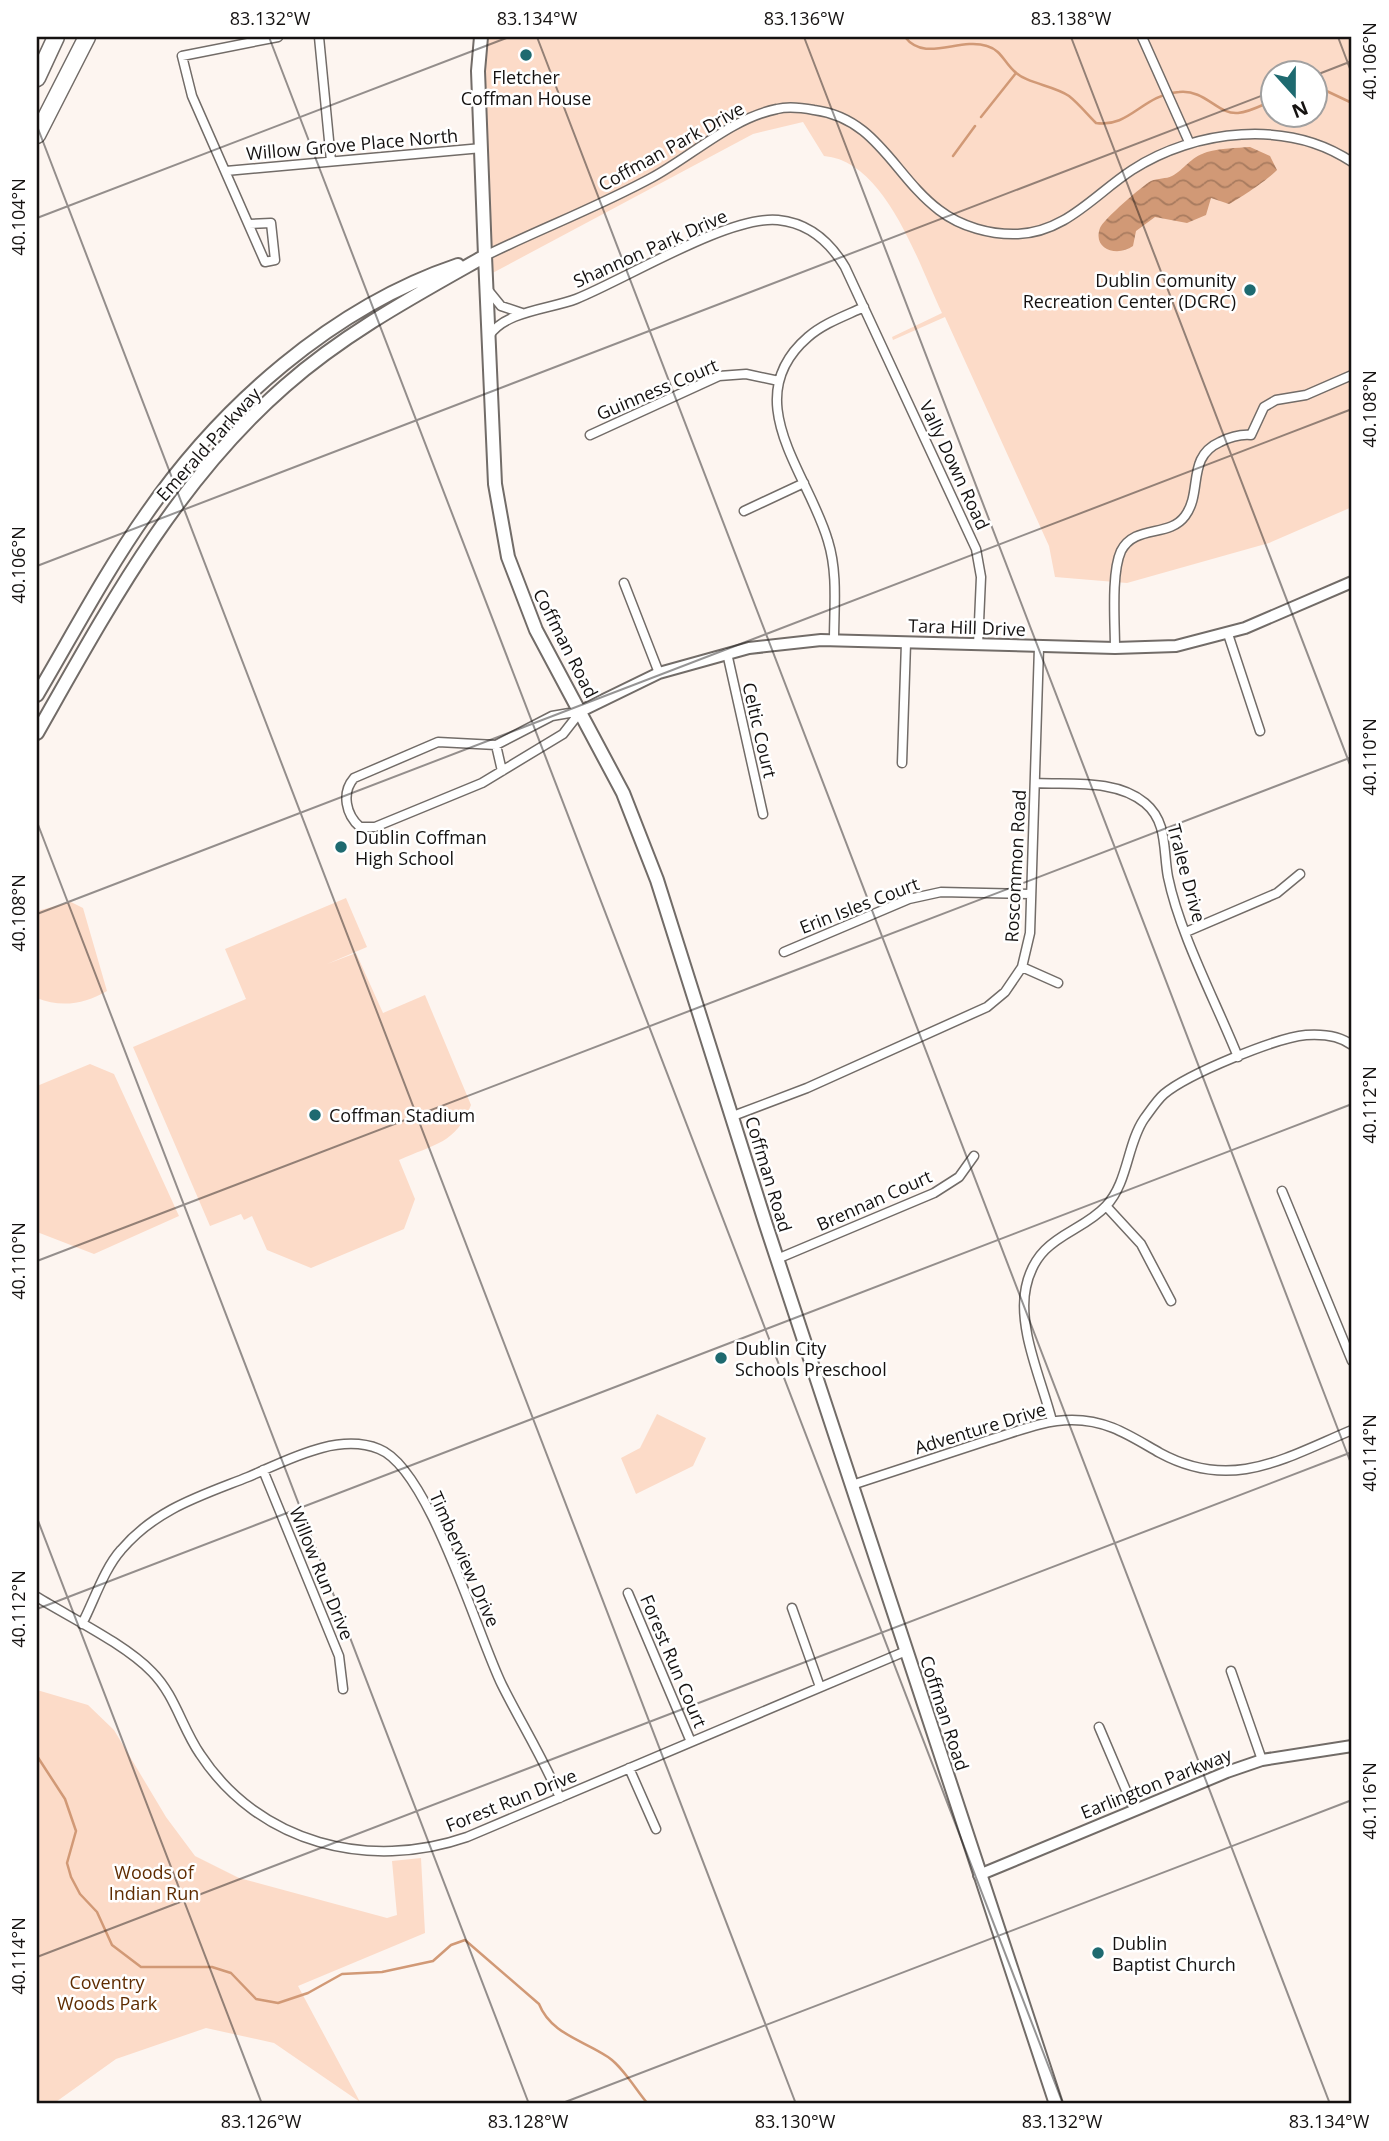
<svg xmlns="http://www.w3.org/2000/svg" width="1389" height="2141" font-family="'Open Sans',sans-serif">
	<defs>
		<pattern id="water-waves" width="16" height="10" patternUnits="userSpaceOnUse" patternTransform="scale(1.75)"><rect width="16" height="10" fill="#d19976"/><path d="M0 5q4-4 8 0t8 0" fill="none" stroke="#a87b5f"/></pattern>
	</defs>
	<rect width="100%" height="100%" fill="#fdf5f0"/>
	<path fill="#fcdbc8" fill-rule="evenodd" d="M481 37H1352V507L1269 543 1127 583 1055 577 1049 546 945 317 893 340 892 337 942 313C918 263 886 161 824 156L803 122 753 134 485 277ZM1274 74H1316V116H1274Z
		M346 898 367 947 327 964 356 953 383 1013 425 995 471 1105C456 1144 434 1144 399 1160L415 1199 404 1229 311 1268 267 1250 252 1216 244 1220 241 1214 210 1226 133 1047 246 999 225 949Z
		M71 902 83 908 107 991C85 1004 61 1008 37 998V911Z
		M90 1064 114 1074 179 1216 94 1254 37 1232V1086Z
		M657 1414 706 1438 693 1466 636 1494 621 1458 640 1448Z
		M37 1690 88 1705 114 1730 166 1817 195 1856 239 1878 387 1918 397 1915 392 1861 421 1858 425 1933 298 1986 360 2102 274 2043 206 2028 116 2059 53 2104H37Z"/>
	<path fill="url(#water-waves)" d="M1250 147 1270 156 1277 170C1270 178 1239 199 1229 204L1211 198 1206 215 1187 223 1155 217 1136 231 1133 246C1118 257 1092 250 1100 228 1103 220 1143 185 1151 181 1158 178 1166 179 1172 176 1185 169 1189 158 1207 152 1221 148 1236 148 1250 147Z"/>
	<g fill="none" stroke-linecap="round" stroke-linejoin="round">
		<path stroke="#d19976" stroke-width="2.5" d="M905 37C925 63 959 37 987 46 1001 50 1004 62 1014 71 1027 84 1053 85 1069 96 1078 103 1087 114 1096 123 1130 128 1142 95 1179 92 1205 89 1218 115 1238 113 1250 112 1262 105 1274 100
			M1316 86 1352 103
			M981 117 1016 73
			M953 156 975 126
			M37 1756 65 1799 76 1831 67 1863 71 1877 80 1894 97 1912 112 1945 141 1967H212L231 1973 256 1999 278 2003 308 1993 342 1974 382 1972 433 1961 451 1945 465 1940 539 2004C551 2034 583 2040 608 2057 623 2067 636 2090 648 2104"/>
		<g stroke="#726c68" stroke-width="11">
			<path id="minor" d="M319 37 331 161
				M1142 37 1189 142
				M226 171 482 148
				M249 224 271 223 275 260 265 262 192 96 182 56 278 37
				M485 256C540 229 598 207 653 177 693 155 732 118 777 109 789 106 803 108 814 110 877 118 894 176 939 210 961 227 991 235 1018 234 1066 232 1095 194 1132 170 1195 129 1288 119 1352 162
				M488 290 501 306 522 313
				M489 336C505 311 550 309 576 299 626 279 729 215 778 220 809 223 830 242 845 267L976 549 981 577 978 645
				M590 435 719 376 746 374 779 381
				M744 511 804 483
				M624 583 659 673
				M1228 634 1260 731
				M834 641C834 608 838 573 828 541 809 474 736 399 808 337 824 323 845 316 864 307
				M1115 648C1115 623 1111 573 1121 551 1135 524 1169 538 1185 516 1203 492 1186 457 1220 442 1230 437 1240 434 1251 435L1264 407 1276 400 1306 395 1352 375
				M727 653 763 814
				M581 711 563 734 482 783 375 827H360C346 815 341 793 354 778L438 742 496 745 552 716Z
				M496 745 502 771
				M902 763 906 643
				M1036 783C1071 785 1116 779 1145 803 1168 822 1163 851 1168 877 1180 935 1216 1002 1238 1057
				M1186 932 1277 893 1300 874
				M784 952 909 899 941 892 1031 894
				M1022 967 1058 983
				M733 1116 807 1088 987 1007 1005 992 1022 967 1030 933 1039 647
				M1282 1191 1352 1361
				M1106 1206 1141 1244 1171 1301
				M777 1259 934 1193 959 1177 974 1156
				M1052 1421C1042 1381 1017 1328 1026 1287 1037 1235 1079 1235 1106 1206 1128 1183 1127 1144 1144 1119 1150 1111 1157 1100 1164 1094 1188 1074 1275 1038 1306 1035 1321 1034 1340 1036 1352 1045
				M263 1470 339 1656 343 1689
				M852 1485C898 1470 943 1455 989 1440 1016 1432 1043 1420 1072 1420 1108 1420 1130 1436 1160 1453 1232 1492 1285 1458 1352 1430
				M628 1593 691 1742
				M37 1597C71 1618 125 1644 152 1672 175 1695 182 1728 200 1754 259 1844 369 1871 467 1837L906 1651
				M792 1608 820 1687
				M82 1624C94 1601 104 1569 121 1550 156 1509 200 1496 248 1477 286 1461 337 1432 379 1449 429 1468 477 1634 502 1685 521 1723 543 1758 560 1798
				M1231 1671 1262 1760
				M1099 1727 1134 1809
				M629 1768 656 1829"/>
		</g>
		<g stroke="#726c68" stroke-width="14">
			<path id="tertiary" d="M581 711 659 673 749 648 821 640 1115 648 1176 646 1245 628 1352 582
				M979 1875 1227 1772 1262 1760 1352 1746"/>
		</g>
		<g stroke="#726c68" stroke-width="16">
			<path id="secondary" d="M481 37 478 71 485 256 495 484 508 557 536 630 623 793 657 880 766 1225 1056 2104
				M37 695C73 634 106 571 147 513 221 406 333 307 458 265
				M37 733C108 608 176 481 285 386 345 333 416 295 485 256"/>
		</g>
		<g stroke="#726c68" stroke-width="19">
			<path id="motorway" d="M37 78 56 37
				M37 135 87 37"/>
		</g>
		<use href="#minor" stroke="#fff" stroke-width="8"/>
		<use href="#tertiary" stroke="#fff" stroke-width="10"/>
		<use href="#secondary" stroke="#fff" stroke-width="12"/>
		<use href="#motorway" stroke="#fff" stroke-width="16"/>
	</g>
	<path fill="none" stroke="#151211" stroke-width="2" stroke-opacity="0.45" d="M269 37 1063 2104M537 37 1330 2104M804 37 1352 1466M1071 37 1352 770M1338 37 1352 74M1316 75 1352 61M37 126 796 2104M37 218 509 37M37 566 1274 91M37 822 529 2104M37 914 1352 409M37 1261 1352 757M37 1518 262 2104M37 1609 1352 1104M37 1957 1352 1452M560 2104 1352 1800"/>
	<g fill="#1e6a70" stroke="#fff" stroke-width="2.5">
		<circle cx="526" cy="55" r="7"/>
		<circle cx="1250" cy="290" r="7"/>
		<circle cx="341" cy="847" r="7"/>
		<circle cx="315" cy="1115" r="7"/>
		<circle cx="721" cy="1358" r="7"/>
		<circle cx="1098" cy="1953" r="7"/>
	</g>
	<g text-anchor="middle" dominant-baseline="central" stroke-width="5" stroke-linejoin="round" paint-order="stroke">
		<g font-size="18" fill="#151211" stroke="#fff" text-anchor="start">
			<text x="526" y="77" text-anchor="middle">Fletcher<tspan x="526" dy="21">Coffman House</tspan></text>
			<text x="1236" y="280" text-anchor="end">Dublin Comunity<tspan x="1236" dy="21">Recreation Center (DCRC)</tspan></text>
			<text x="355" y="837">Dublin Coffman<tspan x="355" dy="21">High School</tspan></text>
			<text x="329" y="1115">Coffman Stadium</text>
			<text x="735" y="1348">Dublin City<tspan x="735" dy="21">Schools Preschool</tspan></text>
			<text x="1112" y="1943">Dublin<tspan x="1112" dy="21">Baptist Church</tspan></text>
		</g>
		<g font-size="18" fill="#151211" stroke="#fff">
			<text transform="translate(352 144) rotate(-5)">Willow Grove Place North</text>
			<text transform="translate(671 146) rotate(-29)">Coffman Park Drive</text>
			<text transform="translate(650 248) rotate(-24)">Shannon Park Drive</text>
			<text transform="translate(657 389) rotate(-23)">Guinness Court</text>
			<text transform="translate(208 444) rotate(-48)">Emerald Parkway</text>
			<text transform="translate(955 465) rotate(65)">Vally Down Road</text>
			<text transform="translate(967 627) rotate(2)">Tara Hill Drive</text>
			<text transform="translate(566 643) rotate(63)">Coffman Road</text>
			<text transform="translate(760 730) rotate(77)">Celtic Court</text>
			<text transform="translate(1015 866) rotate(-87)">Roscommon Road</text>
			<text transform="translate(1187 873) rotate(75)">Tralee Drive</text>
			<text transform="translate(859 905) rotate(-21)">Erin Isles Court</text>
			<text transform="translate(769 1174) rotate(73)">Coffman Road</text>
			<text transform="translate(874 1200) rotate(-24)">Brennan Court</text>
			<text transform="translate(980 1428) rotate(-17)">Adventure Drive</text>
			<text transform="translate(465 1559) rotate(66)">Timberview Drive</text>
			<text transform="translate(322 1573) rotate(68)">Willow Run Drive</text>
			<text transform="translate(674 1661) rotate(67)">Forest Run Court</text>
			<text transform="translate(945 1713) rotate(72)">Coffman Road</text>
			<text transform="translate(1156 1783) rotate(-22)">Earlington Parkway</text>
			<text transform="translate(511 1800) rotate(-22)">Forest Run Drive</text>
		</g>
		<g font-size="18" fill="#5f2c01" stroke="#fff">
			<text x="154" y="1872">Woods of<tspan x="154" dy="21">Indian Run</tspan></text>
			<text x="107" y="1982">Coventry<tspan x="107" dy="21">Woods Park</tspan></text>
		</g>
	</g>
	<rect width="1389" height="2141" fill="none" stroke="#ffffff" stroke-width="77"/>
	<g transform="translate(1294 94) rotate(159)"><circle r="33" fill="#ffffff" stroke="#a1a0a0" stroke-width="2"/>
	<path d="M0-5L12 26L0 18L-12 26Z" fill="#1e6a70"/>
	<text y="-10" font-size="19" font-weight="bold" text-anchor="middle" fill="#151211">N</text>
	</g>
	<rect x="38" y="38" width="1312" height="2064" fill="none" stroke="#151211" stroke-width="2.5"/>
	<g font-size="18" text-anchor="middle" fill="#151211">
		<text x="270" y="25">83.132°W</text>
		<text x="537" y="25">83.134°W</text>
		<text x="804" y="25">83.136°W</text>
		<text x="1071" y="25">83.138°W</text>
		<text transform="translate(1370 61) rotate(-90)" y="6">40.106°N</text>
		<text transform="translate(19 217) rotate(-90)" y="6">40.104°N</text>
		<text transform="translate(1370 409) rotate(-90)" y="6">40.108°N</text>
		<text transform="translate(19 565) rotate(-90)" y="6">40.106°N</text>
		<text transform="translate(1370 757) rotate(-90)" y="6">40.110°N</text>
		<text transform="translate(19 913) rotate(-90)" y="6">40.108°N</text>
		<text transform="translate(1370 1105) rotate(-90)" y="6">40.112°N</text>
		<text transform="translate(19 1261) rotate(-90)" y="6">40.110°N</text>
		<text transform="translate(1370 1453) rotate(-90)" y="6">40.114°N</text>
		<text transform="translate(19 1609) rotate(-90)" y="6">40.112°N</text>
		<text transform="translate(1370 1801) rotate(-90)" y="6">40.116°N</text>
		<text transform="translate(19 1956) rotate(-90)" y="6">40.114°N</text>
		<text x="261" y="2128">83.126°W</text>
		<text x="528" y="2128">83.128°W</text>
		<text x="795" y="2128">83.130°W</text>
		<text x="1062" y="2128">83.132°W</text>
		<text x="1329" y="2128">83.134°W</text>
	</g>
</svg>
